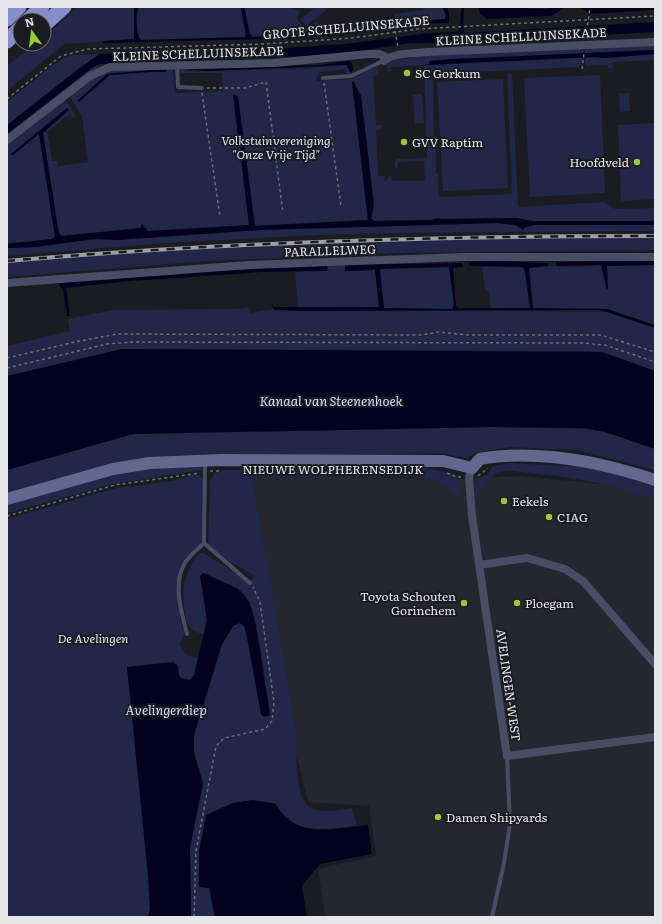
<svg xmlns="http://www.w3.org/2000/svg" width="662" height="924" font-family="Literata,serif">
	<rect width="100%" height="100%" fill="#1b1c21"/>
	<path fill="#242630" d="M252 475 456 479 523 476 636 488 655 494V917H325L318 869 376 856 369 806 308 802 289 725Z"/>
	<path fill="#222649" d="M78 7H134L135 39 64 44 7 91V66L35 44H44V37Z
		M139 7H241L246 35 244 38 141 40C136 35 135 13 139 7Z
		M244 7H288L299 10 297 19 306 30 317 21 319 24 318 28 321 31 379 24 383 20 388 19 389 25 342 31 252 37 250 34Z
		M292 7H330L306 26 300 19 313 9Z
		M423 7H442L446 17 445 19 395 23 394 14 423 10Z
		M655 45V50L585 53 586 48Z
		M583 48V54L429 62 434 64 583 57 580 67 433 74 434 147H436V174H438L439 197 512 194 507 74H512L518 207 605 202 615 209 655 208V221H532L507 218 374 221 371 218 374 205 361 96 353 81 352 82 368 220 148 231 143 226 140 228 62 236 57 230 43 133 69 109 39 134 55 237 52 239 7 243V143L64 98 76 116 73 118 70 114 47 132 52 161H57L58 166 88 162 82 116 69 95 107 70 173 69 175 93 223 91 222 73H181L179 70 184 69 186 71 299 69 347 65 351 75H349L344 69 319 72 316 81 352 79 378 66 379 75 373 76 376 125H382V129L376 130 378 176H384L385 182 391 175 392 181H425L424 161 398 162V168H395V161L397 159 427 158 424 65 391 67V71L387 72V63L390 61 424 56Z
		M100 54 81 67 7 125V102L53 65 66 57 74 55Z
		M655 54V60L612 62 613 68H608L607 65 585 66V57L605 58Z
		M104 63 7 138V134L93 67Z
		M600 75 605 193 530 197 524 78Z
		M503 79 508 188 443 191 437 82Z
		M619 93H629L630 111 620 112Z
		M422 94 424 123H415L413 95Z
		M655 123V199L621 201 618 125Z
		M497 223 515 225 524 230V228L533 225H655V231L391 233 317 235 166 243 7 256V248L36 247 95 239 116 240 261 230Z
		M655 233V250L393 253 207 261 7 277V262C223 240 438 235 655 233Z
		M526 264 574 267 601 265 603 267 606 289 608 288 607 266 655 265V325L607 309 532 308Z
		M345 265V271L375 270 379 307H298L295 271H327L326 266Z
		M482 266 522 267 524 268 530 308H491L489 291H485Z
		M449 267 454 305 453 309 384 308 379 271 381 268Z
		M247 307 250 313 274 309 608 312 655 328V371L610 355 590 351 122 349 7 376V346L70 331 68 319 113 310 238 309Z
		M492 427 589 429 612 434 655 449V470L578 450 510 447 475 453 466 459 462 457 440 453 163 458 7 495V470L133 434Z
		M509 463 583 467 619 475 655 487V499C614 485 573 477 529 473 520 472 507 469 499 472 487 476 481 491 476 500L477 479 488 474 492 467Z
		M202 466V470L114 484 7 513V502L128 469Z
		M331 468H425L456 474 461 502C442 479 437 479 408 477H252L297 737C297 755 293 801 313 809 325 813 340 810 352 808L357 826C325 829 294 838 276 804 250 798 229 802 207 815L199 851 206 886 210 889 215 917H191L190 847 203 781 194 753V735L222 644 233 626 240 623 244 626 247 637 262 716 270 712C265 687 259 609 243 593 233 584 217 579 205 573 199 595 211 611 204 635 200 633 193 631 190 628 187 624 186 617 185 613 181 587 184 574 199 553H203L250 582 255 576 208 549 210 481 214 474 223 470Z
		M195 474 199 475 203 479V536L200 545 193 552 180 574V617L184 634 180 644C183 653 189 658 199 658L196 672 190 680 180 677 156 917H7V519L117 488 173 481Z"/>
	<path fill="#03001f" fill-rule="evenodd" d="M134 7H139C135 13 136 35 141 40L245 37 246 35 241 7H244L250 34 252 37 342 31 384 26 385 27 360 33 303 38 103 43V41L134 39Z
		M442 7H447L449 13V23L404 24V22L445 19 446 14Z
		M462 7H464L463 30 465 33 655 22V32L469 42 410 43 352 52 307 56 101 64 93 67 7 134V125L81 67 100 54 286 48 345 44 421 34 455 32 459 30Z
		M478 7 547 9 550 7H566L551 16 487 19 480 13Z
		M578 7H655V10L591 14Z
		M655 50V54L605 58 594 57 428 65 430 61 453 59Z
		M349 61 352 63 353 71 350 72 347 65 211 71 183 70 318 65Z
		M151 70H167L165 72H150L110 75 79 102 77 101 107 74Z
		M353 81 361 96 374 205 371 218 374 221 431 220 438 218 441 219 517 218 532 221H655V225H533L524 228V230L515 225 497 223 261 230 116 240 95 239 36 247 7 248V244L52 239 55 237 39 134 13 155 11 154 67 108 69 110 43 133 59 234 62 236 140 228 142 224 148 231 249 225 233 95H235L238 96 255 226 368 220 352 82Z
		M495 261 548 263V266L529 268 533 308 607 309 655 325V328L601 310 307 311 275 310 272 306 271 302 274 307H379L375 270 345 271V265L462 263 463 267 453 268 456 306 458 308H530L525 270 522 267 469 266V262ZM449 267 454 305 452 309 384 308 380 269Z
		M655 261V265L607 266 608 287 607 290 601 265 557 266 556 264V262Z
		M326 266 328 268 327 271 262 272 130 281 66 288 70 316H67L63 290 59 285 60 283 99 279 108 280 114 277 148 274Z
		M122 349 602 352 655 371V449L605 432 584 428 492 427 133 434 7 470V376Z
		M203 573 238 589 243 594 250 603 256 626 270 715 264 717 261 714 247 637 244 626 240 623 233 626 222 644 194 735V753L203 784 190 847 191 916 148 917 150 909 148 876 127 667 173 662 178 666 179 676 182 679 190 680 194 675 207 620 200 576Z
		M253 800 276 804C295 840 334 828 368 825L372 854 320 864 302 886 307 917H215L209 888 199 887V851L206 815 233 803Z"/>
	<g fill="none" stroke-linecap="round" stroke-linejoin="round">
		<path stroke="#6e6f73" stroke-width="1.5" stroke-dasharray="3 3" stroke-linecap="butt" d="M395 31 398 47
			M586 37 590 7
			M582 69 584 53
			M324 83 341 206
			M207 88H245L266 82 283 213
			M202 93 220 217
			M7 99 61 56 88 49 263 44 352 38 418 29 655 16
			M7 358 75 342 117 334 422 335 438 332 468 335H601L655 352
			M7 368 107 344 133 342 582 343 605 345 655 362
			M210 471H222
			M447 473 456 477H462
			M478 476 488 468
			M7 516 115 485 200 473
			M194 917 196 851 216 746 224 738 265 729 272 721 274 702 260 602 253 587"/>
		<path stroke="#484d65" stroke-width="4" d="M177 65 178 87 202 88
			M323 78 351 76 383 61
			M204 543 250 583
			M187 634C182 613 172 584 185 563 189 556 198 549 204 543L205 461
			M492 917 504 863 510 824 507 756"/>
		<path stroke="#484d65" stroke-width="8" d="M384 61C394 52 414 54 428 52L655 42
			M7 140 90 76 110 67 274 63 369 54H379L388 58
			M7 283 248 265 463 257H655
			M472 468 469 477 472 516 507 756 655 737
			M479 565 527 558 565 569 583 581 655 664"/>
		<path stroke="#61678e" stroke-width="12" d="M7 499 113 469 150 463 221 460 443 461 472 468 480 459 485 458C542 450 601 462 655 480"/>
		<path stroke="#858ecb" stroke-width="15" d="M7 19 19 7
			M28 20 42 7
			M44 25 64 7
			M7 41 20 28"/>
		<g stroke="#9f9fa3" stroke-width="4">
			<path id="rail" d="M7 261C223 242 438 236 655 236"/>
		</g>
		<use href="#rail" stroke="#1b1c21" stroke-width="2.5" stroke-dasharray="8" stroke-linecap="butt"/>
	</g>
	<g fill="#98cb37" stroke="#1b1c21" stroke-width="1.5">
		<circle cx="407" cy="73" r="4"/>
		<circle cx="404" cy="142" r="4"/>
		<circle cx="637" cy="162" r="4"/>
		<circle cx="504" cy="501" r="4"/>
		<circle cx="549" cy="517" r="4"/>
		<circle cx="464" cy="603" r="4"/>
		<circle cx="517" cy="603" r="4"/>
		<circle cx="438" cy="817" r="4"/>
	</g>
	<g text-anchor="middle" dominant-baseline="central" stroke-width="4" stroke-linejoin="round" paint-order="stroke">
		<g font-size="12" fill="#e6e6ea" stroke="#1b1c21">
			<text transform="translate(346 27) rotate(-5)">GROTE SCHELLUINSEKADE</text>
			<text transform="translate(521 36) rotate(-3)">KLEINE SCHELLUINSEKADE</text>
			<text transform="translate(198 53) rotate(-2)">KLEINE SCHELLUINSEKADE</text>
			<text transform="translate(330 250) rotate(-2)">PARALLELWEG</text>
			<text x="333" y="469">NIEUWE WOLPHERENSEDIJK</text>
			<text transform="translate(509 685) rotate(82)">AVELINGEN-WEST</text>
		</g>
		<g font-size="12" fill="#e6e6ea" stroke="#1b1c21" text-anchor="start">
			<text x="415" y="73">SC Gorkum</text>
			<text x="412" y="142">GVV Raptim</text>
			<text x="629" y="162" text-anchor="end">Hoofdveld</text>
			<text x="512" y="501">Eekels</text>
			<text x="557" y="517">CIAG</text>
			<text x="456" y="596" text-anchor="end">Toyota Schouten<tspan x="456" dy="14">Gorinchem</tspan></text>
			<text x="525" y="603">Ploegam</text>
			<text x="446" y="817">Damen Shipyards</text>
		</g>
		<g font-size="12" font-style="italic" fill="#dee1f3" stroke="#1b1c21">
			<text x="276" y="140">Volkstuinvereniging<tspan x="276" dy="14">"Onze Vrije Tijd"</tspan></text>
			<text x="93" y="638">De Avelingen</text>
		</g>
		<g font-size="13" font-style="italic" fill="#d5dcff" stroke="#1b1c21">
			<text x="331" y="400">Kanaal van Steenenhoek</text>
			<text x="166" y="709">Avelingerdiep</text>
		</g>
	</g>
	<rect width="662" height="924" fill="none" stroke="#e6e6ea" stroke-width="16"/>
	<g transform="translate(32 32) rotate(346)"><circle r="19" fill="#1b1c21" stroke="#6c6d71"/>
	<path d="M0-3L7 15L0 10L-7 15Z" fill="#98cb37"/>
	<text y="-6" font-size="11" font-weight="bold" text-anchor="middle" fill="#e6e6ea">N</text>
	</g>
</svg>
